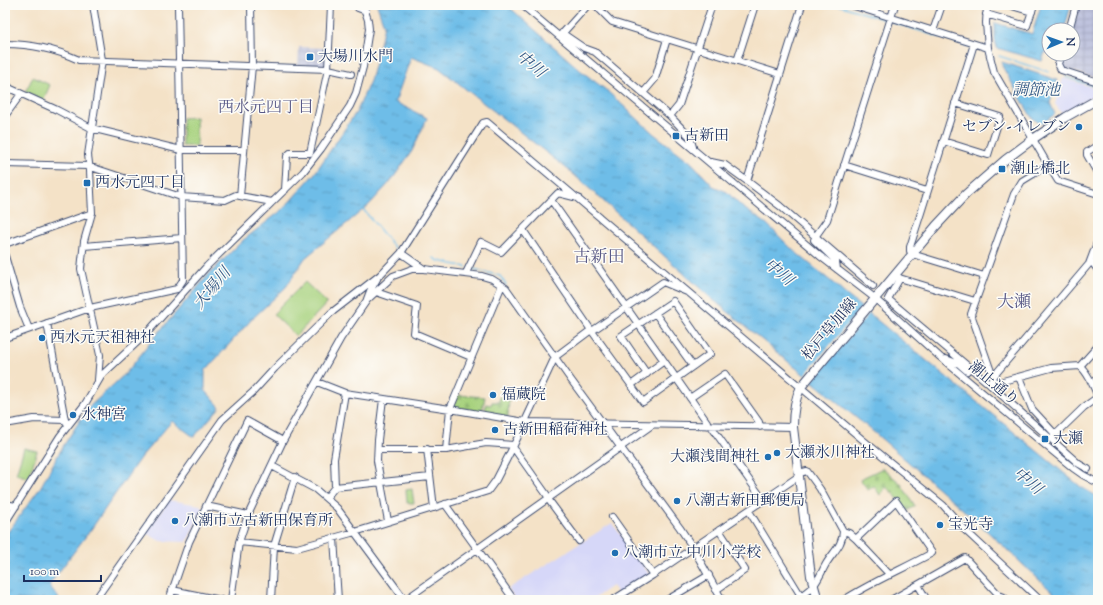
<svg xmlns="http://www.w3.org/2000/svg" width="1103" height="605" font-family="'Sorts Mill Goudy','Noto Serif JP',serif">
	<defs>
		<pattern id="industrial-grid" width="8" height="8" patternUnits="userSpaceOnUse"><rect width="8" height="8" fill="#bec2dd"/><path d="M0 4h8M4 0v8" fill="none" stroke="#a3a7c0"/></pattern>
		<pattern id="cemetery-stones" width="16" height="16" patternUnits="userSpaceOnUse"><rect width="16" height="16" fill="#a7d27e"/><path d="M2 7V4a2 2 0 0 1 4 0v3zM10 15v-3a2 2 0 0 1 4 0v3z" fill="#8fb56f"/></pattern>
		<pattern id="water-ripples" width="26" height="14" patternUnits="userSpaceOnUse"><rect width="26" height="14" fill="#6ebde8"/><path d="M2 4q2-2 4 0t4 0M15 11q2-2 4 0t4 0" fill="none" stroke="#5a9abf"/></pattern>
	</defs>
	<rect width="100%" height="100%" fill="#fdfcf7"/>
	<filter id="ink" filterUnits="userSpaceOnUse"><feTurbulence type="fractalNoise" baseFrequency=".025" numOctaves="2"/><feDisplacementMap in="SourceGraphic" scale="8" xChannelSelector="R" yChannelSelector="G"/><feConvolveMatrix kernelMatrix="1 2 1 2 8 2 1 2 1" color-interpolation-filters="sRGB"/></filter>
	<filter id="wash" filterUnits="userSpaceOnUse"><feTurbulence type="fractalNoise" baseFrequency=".012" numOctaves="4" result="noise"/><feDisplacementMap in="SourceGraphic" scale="16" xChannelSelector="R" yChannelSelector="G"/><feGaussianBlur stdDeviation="0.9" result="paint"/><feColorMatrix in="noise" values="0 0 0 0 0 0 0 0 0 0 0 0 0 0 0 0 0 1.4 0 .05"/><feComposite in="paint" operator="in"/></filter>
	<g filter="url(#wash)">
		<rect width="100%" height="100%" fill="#f4e2c7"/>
		<path fill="#d6d7f8" d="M1063 78 1098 89V94L1061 113 1055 104Z
			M169 500 200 505 202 509 187 542 160 541 146 533Z
			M612 523 650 575 618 594 612 586 592 600H516L508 589Z"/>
		<path fill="url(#industrial-grid)" d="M1080 5H1098V79L1060 67 1064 54H1073V30H1072Z
			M299 47 327 48 326 66 298 65Z"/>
		<path fill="url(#cemetery-stones)" stroke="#61806e" d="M458 395 485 397 482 412 454 407 453 406Z
			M500 397H509L508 417 485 413 486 404 491 405 492 402H499Z
			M883 468 901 484 915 506 907 511 894 494 886 487 880 495 874 486 868 490 860 479Z"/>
		<path fill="#a7d27e" stroke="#61806e" d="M33 77 50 85 43 101 25 92Z
			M196 117 197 146H182V118Z
			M305 282 327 303 296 336 273 314Z
			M24 448 37 451 29 478 16 474Z
			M412 489 414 503H407L406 490Z"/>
		<path fill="url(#water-ripples)" stroke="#4476a3" d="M377 5H507L580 70 606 90 654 134 691 162 713 186 727 192 742 207 767 224 793 250 833 283 844 293 1081 487 1098 497V600H1061L975 520 876 434 711 298 571 172 439 68 411 57 395 102 427 118 412 151 391 181 369 205 305 258 286 287 252 319 205 371V390L220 407 194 437 172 421 140 458 92 528 49 585 60 600H5V536L40 488 62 448 88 408 126 373 158 333 210 273 242 241 282 210 292 199 315 173 357 111 370 81 380 44 384 25Z
			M1041 5H1063L1069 7 1070 9 1064 30H1049V53L1045 52 1042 61 997 48 995 40V23L1032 34Z
			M1002 62 1057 80 1050 103 1055 114 1043 123 1038 122 1032 118 1002 66Z"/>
		<path fill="#f4e2c7" d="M863 306 870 312 811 382 804 376Z"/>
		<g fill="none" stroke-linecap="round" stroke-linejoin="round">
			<path stroke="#6ebde8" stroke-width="1.5" d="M839 5 889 21
				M892 22 971 47
				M999 56 1049 72
				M1066 77 1098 87
				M362 208 395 248
				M434 258 439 261 466 267
				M470 268 500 276 506 285"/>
		</g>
	</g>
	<g filter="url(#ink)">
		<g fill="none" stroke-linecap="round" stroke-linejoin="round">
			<g stroke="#3c4a6e" stroke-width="8">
				<path id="minor" d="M93 5 102 60 88 155 90 171 92 213 84 241 81 269 100 355 98 380
					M251 5 252 66 240 196 272 202
					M356 5 358 8 366 11
					M522 5 820 256 872 296 940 357 1045 445 1073 468 1083 475 1098 483
					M595 5 612 22 780 74
					M851 5 988 48
					M987 5 986 23 988 48 994 72 1048 165 1022 181 1014 194 971 314 993 377 991 383
					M1009 5 1032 12
					M986 14 1027 26 1034 5
					M1069 30 1076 5
					M933 31 942 5
					M562 33 584 48 595 52 670 116 690 137 693 147
					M561 35 588 5
					M5 44C31 44 55 49 79 60L328 69 351 74
					M974 44 919 219 910 247V251L912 254 984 276
					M1061 54 1058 64 1061 70 1098 82
					M737 61 755 5
					M5 83 11 89 57 110 91 128 181 150H244
					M643 93 655 79 667 39
					M5 116 21 94
					M670 116 679 105 712 5
					M943 141 988 155 1000 117 955 103
					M1098 145 1087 152V155L1098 174
					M711 162 725 165 747 181 780 206 873 286
					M5 164 88 166 181 197 225 200 236 195 240 196
					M844 165 927 191
					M1048 165 1058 181 1098 194
					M747 181 802 5
					M285 190 287 156 290 153H310L328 69 331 5
					M551 200 707 422V426
					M523 230 591 330 631 385 664 361
					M5 244 92 213
					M84 246 182 238
					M401 253 424 269
					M5 256 20 307 29 329
					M1091 261 1098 270
					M837 269 836 261 814 240 815 237 827 220 895 5
					M466 273 481 242 501 252 558 193 578 198
					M896 277 975 301
					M900 278 888 299 988 383 1079 464 1088 469
					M376 292 417 306 414 333 471 357
					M367 299 370 291 377 279
					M655 313 693 366
					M47 323 65 420
					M592 331 663 282 687 292
					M5 338 90 308 177 289 183 280 178 5
					M946 359 959 364 967 371
					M1080 366C1088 373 1094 387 1098 397
					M993 377 1089 264 1098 240
					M1019 377 1032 409 1055 434
					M317 382 345 393 450 409 525 422 793 427
					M989 383 1003 381 1051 368 1080 366 1098 346
					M631 385 643 402 710 354 673 301 621 336 647 374
					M690 398 725 374 759 422 760 427
					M383 399 378 440 377 461 388 521
					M5 424 34 419 65 420 67 423
					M713 426V429L764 501
					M1053 437 1084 407 1098 397
					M513 447 549 498
					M427 449 434 508
					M378 450H446L486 443 514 445
					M446 450 450 409 502 285
					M272 466 315 489 337 508 405 600 652 425
					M335 487 430 477
					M326 498 335 487 334 459 345 393
					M548 499 579 541
					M5 504 16 506
					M445 504 514 600
					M206 506 248 515
					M749 511 801 596
					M612 517 653 575
					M5 523 60 436 85 404 102 375 146 334 207 266 303 172 321 149 350 106 356 93 363 67 369 29 368 20 363 5
					M843 531 849 533 856 539 890 575
					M334 538 338 600
					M239 542 297 548 355 532 488 491 496 480 514 445 555 357 591 330
					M918 585 927 600
					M172 590 221 600
					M716 590 745 570 719 530
					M95 600 222 420 253 392 275 368 331 313 380 275 401 253 483 123 487 122 863 440 943 505 966 531 1040 600
					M169 600 189 542 247 421 283 441
					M231 600 239 542 248 515 283 441 341 338 367 300 393 276 412 269H424L482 276 492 279 506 288 571 380 680 528 693 548 722 600
					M271 600 274 546 295 477
					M613 600 653 575 799 476
					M667 600 709 575
					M794 600C801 596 808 591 814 585 819 579 822 571 826 564 833 552 843 545 843 531L820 489 807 471 799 473
					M844 600C872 582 903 569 932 553L896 501 856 539
					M891 600 965 558 999 595 1004 597 1005 600"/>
			</g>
			<g stroke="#3c4a6e" stroke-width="10">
				<path id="major" d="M818 600 811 576 793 427C793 413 794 400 801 387L936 226 966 194 1005 160 1033 139 1066 117 1098 99"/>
			</g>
			<use href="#minor" stroke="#fff" stroke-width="6"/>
			<use href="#major" stroke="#fff" stroke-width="8"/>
		</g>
	</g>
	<g fill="#1f6fb2" stroke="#fdfcf7" stroke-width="1.5">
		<rect x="306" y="53" width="8" height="8" rx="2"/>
		<circle cx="1079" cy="127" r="4"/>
		<rect x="672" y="132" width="8" height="8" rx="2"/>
		<rect x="998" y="165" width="8" height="8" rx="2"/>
		<rect x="83" y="179" width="8" height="8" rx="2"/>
		<circle cx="42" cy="338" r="4"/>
		<circle cx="493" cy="395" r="4"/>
		<circle cx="73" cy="415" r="4"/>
		<circle cx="495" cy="430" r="4"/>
		<rect x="1041" y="435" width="8" height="8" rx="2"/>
		<circle cx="777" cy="453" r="4"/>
		<circle cx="768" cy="457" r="4"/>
		<circle cx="677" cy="501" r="4"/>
		<circle cx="175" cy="521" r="4"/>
		<circle cx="940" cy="525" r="4"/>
		<circle cx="615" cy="553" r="4"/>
	</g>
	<g text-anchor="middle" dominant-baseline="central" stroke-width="3" stroke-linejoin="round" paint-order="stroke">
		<g font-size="15" fill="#1b2f5e" stroke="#fdfcf7" text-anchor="start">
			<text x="318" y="57">大場川水門</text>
			<text x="1071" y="127" text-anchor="end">セブン-イレブン</text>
			<text x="684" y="136">古新田</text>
			<text x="1010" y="169">潮止橋北</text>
			<text x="95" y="183">西水元四丁目</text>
			<text x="50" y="338">西水元天祖神社</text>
			<text x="501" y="395">福蔵院</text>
			<text x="81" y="415">水神宮</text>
			<text x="503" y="430">古新田稲荷神社</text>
			<text x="1053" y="439">大瀬</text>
			<text x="785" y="453">大瀬氷川神社</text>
			<text x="760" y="457" text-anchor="end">大瀬浅間神社</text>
			<text x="685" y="501">八潮古新田郵便局</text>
			<text x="183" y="521">八潮市立古新田保育所</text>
			<text x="948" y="525">宝光寺</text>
			<text x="623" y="553">八潮市立 中川小学校</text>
		</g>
		<g font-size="15" fill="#1b2f5e" stroke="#fdfcf7">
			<text transform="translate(830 330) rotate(-50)">松戸草加線</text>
			<text transform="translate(993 384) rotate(40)">潮止通り</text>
		</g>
		<g font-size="16" font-style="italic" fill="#345a87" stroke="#fdfcf7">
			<text transform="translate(530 65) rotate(40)">中川</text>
			<text x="1036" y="91">調節池</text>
			<text transform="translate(778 273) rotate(40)">中川</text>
			<text transform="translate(213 289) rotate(-50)">大場川</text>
			<text transform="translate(1027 482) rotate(40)">中川</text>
		</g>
		<g font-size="16" fill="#595987" stroke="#fdfcf7">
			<text x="266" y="108">西水元四丁目</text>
		</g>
		<g font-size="17" fill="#595987" stroke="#fdfcf7">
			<text x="599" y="258">古新田</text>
			<text x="1014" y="303">大瀬</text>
		</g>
	</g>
	<rect width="1103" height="605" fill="none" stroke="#fdfcf7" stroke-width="20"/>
	<g transform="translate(1061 42) rotate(88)"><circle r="19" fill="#fdfcf7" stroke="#a3aaba"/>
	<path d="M0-3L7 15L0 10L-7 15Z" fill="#1f6fb2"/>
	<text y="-6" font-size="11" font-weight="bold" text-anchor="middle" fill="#1b2f5e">N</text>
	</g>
	<path d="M24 575v6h77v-6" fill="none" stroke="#1b2f5e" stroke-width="2"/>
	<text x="30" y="575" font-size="12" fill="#1b2f5e" stroke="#fdfcf7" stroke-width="3" paint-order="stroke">100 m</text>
</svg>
